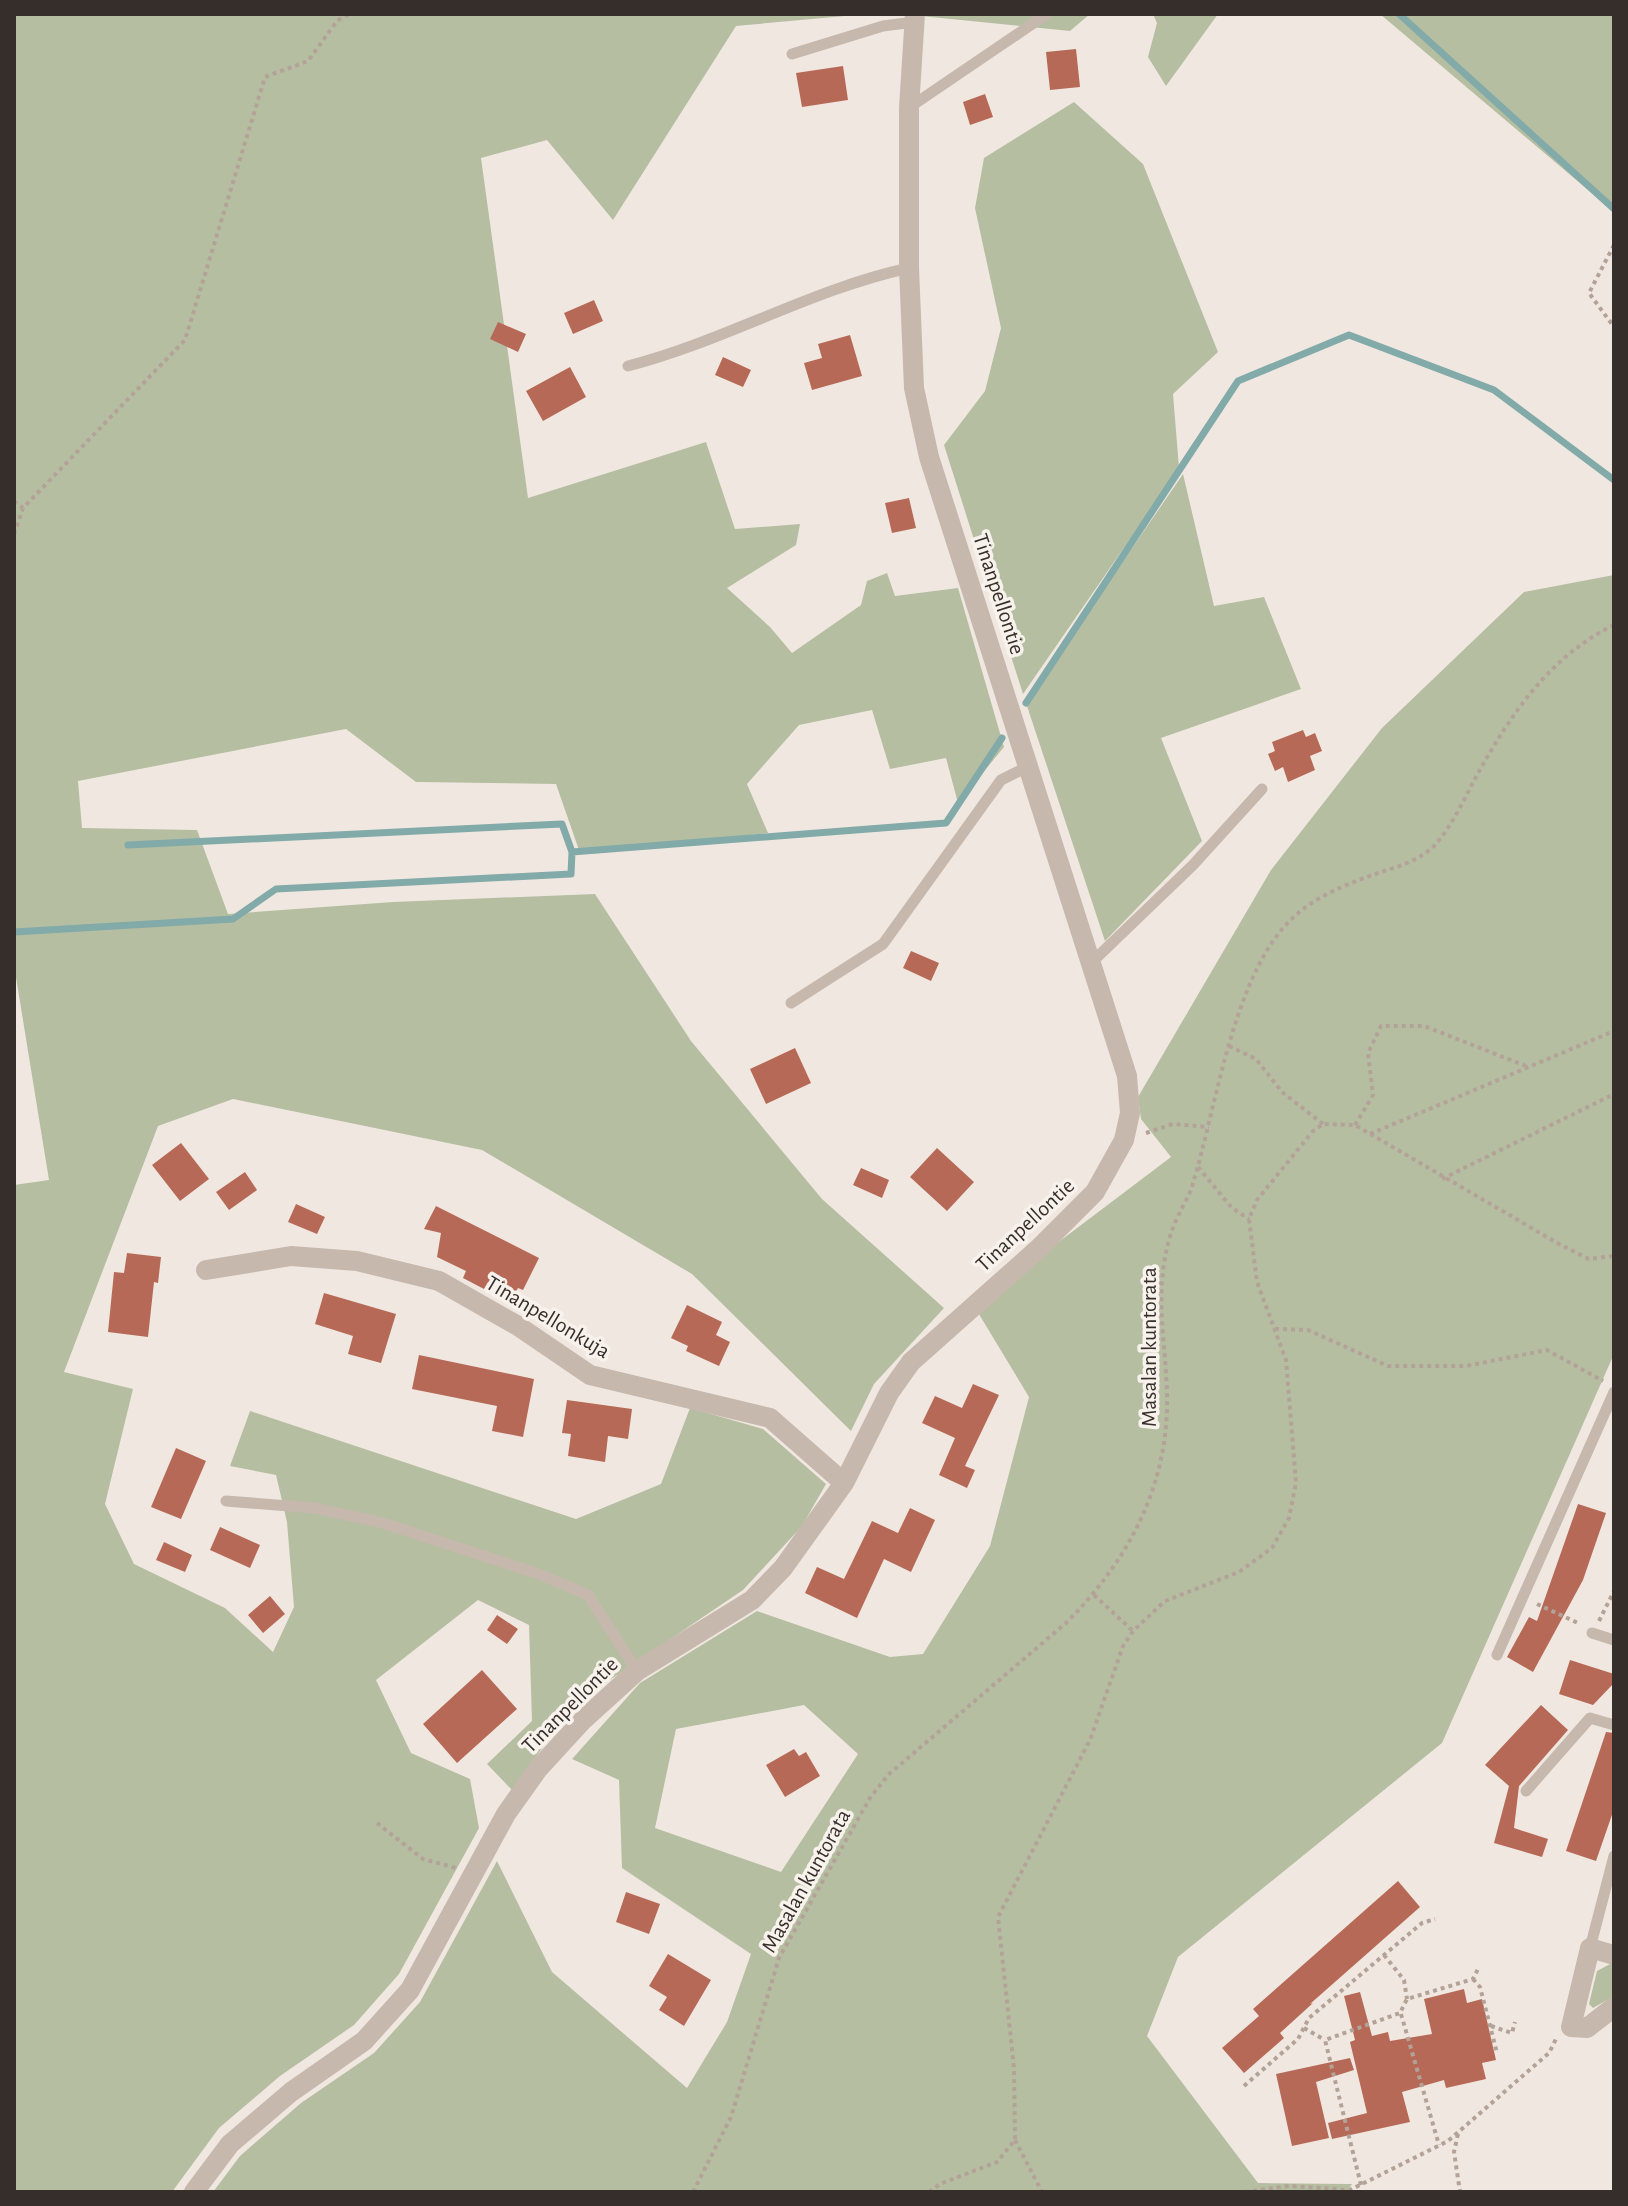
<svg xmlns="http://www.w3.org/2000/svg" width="1628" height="2206" font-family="'Alegreya Sans',sans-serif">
	<rect width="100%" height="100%" fill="#f0e8e0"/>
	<path fill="#b6bea2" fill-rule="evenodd" d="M14 14H867L736 26 613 220 547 140 481 158 528 498 706 442 735 529 800 524 796 545 727 588 770 627 792 653 861 605 867 581 887 573 895 596 958 588 1004 747 958 803 946 758 890 769 872 710 799 725 747 784 768 833 580 853 556 784 416 782 346 729 78 781 82 828 197 830 228 914 393 902 595 894 691 1041 822 1199 944 1308 874 1384 851 1431 692 1274 482 1150 233 1099 158 1126 64 1372 133 1389 105 1504 134 1564 225 1608 273 1652 294 1607 287 1522 276 1475 230 1466 250 1411 576 1519 661 1484 690 1408 763 1429 826 1484 802 1526 743 1590 607 1682 556 1729 512 1790 487 1764 532 1721 529 1625 478 1600 376 1680 411 1753 470 1779 479 1828 399 1974 354 2025 280 2076 219 2128 172 2192H14V1185L49 1180 14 965Z
		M901 14H1090L1070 31Z
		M1153 14H1218L1166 86 1148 57 1157 23Z
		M1380 14H1614V212Z
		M1074 102 1143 164 1218 352 1173 394 1179 468 1023 694 944 445 985 391 1001 328 975 208 984 158Z
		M1183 474 1214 606 1264 597 1301 689 1161 738 1202 841 1105 941 1026 703Z
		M1614 575V1354L1442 1743 1178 1957 1147 2036 1258 2183 1352 2184 1347 2192H213L240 2156 301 2103 374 2053 420 2002 497 1861 552 1972 687 2088 727 2022 751 1954 622 1868 619 1780 572 1759 640 1683 757 1611 890 1657 923 1654 990 1546 1029 1397 974 1306 1171 1157 1141 1119 1138 1097 1271 870 1382 728 1524 592ZM804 1705 858 1754 781 1872 655 1828 676 1729Z
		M1612 1963 1614 1996 1593 2008 1589 2004 1597 1971Z"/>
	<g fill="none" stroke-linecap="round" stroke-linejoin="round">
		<path stroke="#82aaa9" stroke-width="7" d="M1399 14 1614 209
			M1026 703 1238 381 1349 335 1494 390 1614 480
			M128 845 562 824 572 852
			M14 932 233 919 276 889 571 874 572 852 946 823 1002 738"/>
	</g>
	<path fill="#b76957" d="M1076 49 1080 87 1050 90 1046 52Z
		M843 66 848 100 802 107 796 73Z
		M985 94 993 117 970 125 963 102Z
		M594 300 603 321 573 334 564 313Z
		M498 322 526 334 518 352 490 339Z
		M850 335 862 376 812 390 804 363 822 358 818 344Z
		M723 357 751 370 743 387 715 375Z
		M570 367 586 397 543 421 526 391Z
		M909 498 916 528 892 533 885 503Z
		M1303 730 1306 737 1315 733 1322 751 1310 756 1315 770 1288 782 1283 767 1275 771 1268 754 1275 751 1272 742Z
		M911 951 939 963 931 981 903 968Z
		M795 1048 811 1083 766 1104 750 1069Z
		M181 1143 209 1179 180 1201 152 1165Z
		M937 1148 974 1182 947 1211 910 1177Z
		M861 1168 889 1180 882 1198 853 1185Z
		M245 1172 257 1190 229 1210 216 1192Z
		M296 1204 325 1217 317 1234 288 1222Z
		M436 1206 539 1258 523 1290 518 1288 514 1295 488 1282 484 1289 463 1278 466 1271 437 1257 441 1233 424 1229Z
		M127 1253 161 1257 158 1283 154 1282 148 1337 108 1332 114 1272 124 1273Z
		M324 1293 396 1314 381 1363 348 1354 353 1336 315 1324Z
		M687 1305 722 1322 716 1335 730 1342 719 1366 686 1351 688 1346 671 1338Z
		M419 1355 534 1379 523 1437 492 1431 497 1406 412 1389Z
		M973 1384 999 1395 965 1466 975 1470 967 1488 939 1475 955 1438 922 1423 935 1396 962 1408Z
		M567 1400 632 1409 628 1439 608 1436 605 1462 568 1456 571 1434 562 1433Z
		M176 1448 206 1461 181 1519 151 1507Z
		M1578 1504 1606 1513 1583 1580 1533 1672 1507 1657 1529 1617 1537 1621Z
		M910 1508 935 1520 911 1572 884 1559 857 1618 805 1593 817 1567 844 1579 872 1521 898 1533Z
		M220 1527 260 1545 250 1568 210 1550Z
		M164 1542 192 1555 185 1572 156 1560Z
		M270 1596 285 1614 263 1633 248 1615Z
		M497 1615 518 1629 507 1644 487 1630Z
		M1570 1660 1614 1674V1683L1593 1705 1559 1694Z
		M482 1670 517 1709 457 1763 423 1724Z
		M1541 1705 1568 1730 1519 1786 1514 1828 1548 1839 1542 1857 1494 1843 1509 1786 1485 1765Z
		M1606 1732 1614 1733V1809L1596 1861 1566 1851Z
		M794 1749 799 1756 806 1752 820 1776 785 1797 766 1765Z
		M1398 1881 1420 1907 1310 2004 1313 2003 1280 2033 1284 2038 1244 2073 1222 2048 1259 2016 1253 2009Z
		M626 1892 660 1904 649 1934 616 1922Z
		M668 1954 711 1980 684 2026 659 2010 667 1997 649 1986Z
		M1464 1989 1467 2003 1482 1999 1496 2060 1482 2063 1486 2079 1446 2088 1444 2080 1402 2092 1410 2122 1332 2139 1328 2123 1367 2113 1350 2042 1355 2040 1344 1996 1360 1992 1372 2036 1388 2032 1390 2041 1432 2034 1424 1999Z
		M1350 2058 1354 2070 1316 2082 1329 2138 1292 2146 1276 2074Z"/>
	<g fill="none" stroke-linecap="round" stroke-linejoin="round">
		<path stroke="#b3a298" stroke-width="4" stroke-dasharray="4 4" stroke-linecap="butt" d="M1614 245 1589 293 1614 327
			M14 501 23 508
			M14 534 23 508 185 340 265 77 308 61 337 21 349 14
			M1229 1046 1256 1059 1282 1092 1323 1124
			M1355 1125 1373 1095 1368 1053 1381 1026H1424L1526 1066
			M1146 1133 1173 1124 1209 1127
			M1370 1134 1614 1031
			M1198 1167 1232 1208 1249 1219
			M1442 1179 1614 1094
			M1275 1329 1308 1330 1388 1366H1466L1547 1350 1603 1381
			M1094 1595 1133 1631
			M1537 1604 1580 1624
			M1599 1621 1614 1591
			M377 1823 423 1859 456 1868
			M1384 1955 1404 1980 1407 1999
			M1473 1979 1480 1987 1497 2053
			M1401 2014 1439 2145
			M1491 2026 1512 2033 1515 2022
			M1304 2028 1325 2040
			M1244 2086 1298 2039 1309 2018 1422 1923 1435 1919
			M1458 2134 1454 2152 1460 2192
			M1015 2140 1042 2192
			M1361 2185 1325 2040 1400 2013 1407 1999 1473 1979 1479 1967
			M693 2192 731 2117 779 1958 870 1798 888 1775 1066 1623C1125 1564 1165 1493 1167 1408 1168 1366 1159 1323 1162 1281 1164 1258 1168 1237 1178 1216 1183 1205 1190 1195 1193 1183 1216 1108 1232 986 1284 927 1308 899 1344 885 1378 873 1397 867 1418 861 1433 847 1452 827 1464 799 1477 775 1511 714 1550 656 1614 625
			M929 2192 940 2184 997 2162 1015 2140 1014 2068 998 1917 1090 1740 1123 1646 1133 1631 1165 1601 1239 1572 1272 1548 1289 1518 1296 1483 1286 1360 1257 1282 1249 1219 1257 1200 1313 1131 1323 1124 1355 1125 1559 1244 1589 1259 1614 1256
			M1245 2192 1289 2186 1350 2190 1448 2141 1549 2053 1556 2039"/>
		<path stroke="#c7b8ad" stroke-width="11" d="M792 54 883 26 914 22
			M910 107 1047 14
			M628 366C725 341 812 289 909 268
			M1092 962 1193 865 1262 789
			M791 1003 883 944 1001 780 1029 766
			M226 1501 315 1508 383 1523 539 1574 588 1595 637 1671
			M1592 1633 1614 1640
			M1497 1655 1614 1392
			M1526 1791 1590 1718 1614 1725
			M1590 1948 1614 1856"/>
		<path stroke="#c7b8ad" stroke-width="20" d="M206 1270 291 1256 357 1261 439 1281 518 1326 590 1375 770 1418 844 1483
			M1614 1955 1590 1948 1571 2027 1587 2028 1614 2007
			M194 2192 230 2144 291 2092 364 2041 410 1990 506 1814 538 1769 583 1720 637 1671 752 1600 783 1568 844 1483 889 1393 911 1362 1038 1249 1095 1192 1124 1140 1130 1113 1127 1076 929 457 914 388 909 268V108L915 14"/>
	</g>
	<g text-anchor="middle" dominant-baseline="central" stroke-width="7" stroke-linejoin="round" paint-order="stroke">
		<g font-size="22" fill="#362e2b" stroke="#f8f2ec">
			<text transform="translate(999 594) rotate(72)">Tinanpellontie</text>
			<text transform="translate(1025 1225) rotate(-43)">Tinanpellontie</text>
			<text transform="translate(548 1317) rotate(31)">Tinanpellonkuja</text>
			<text transform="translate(1149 1347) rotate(-90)">Masalan kuntorata</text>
			<text transform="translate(570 1705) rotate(-45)">Tinanpellontie</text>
			<text transform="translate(806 1881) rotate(-61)">Masalan kuntorata</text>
		</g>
	</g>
	<rect width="1628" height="2206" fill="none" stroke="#362e2b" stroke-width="32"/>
</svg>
